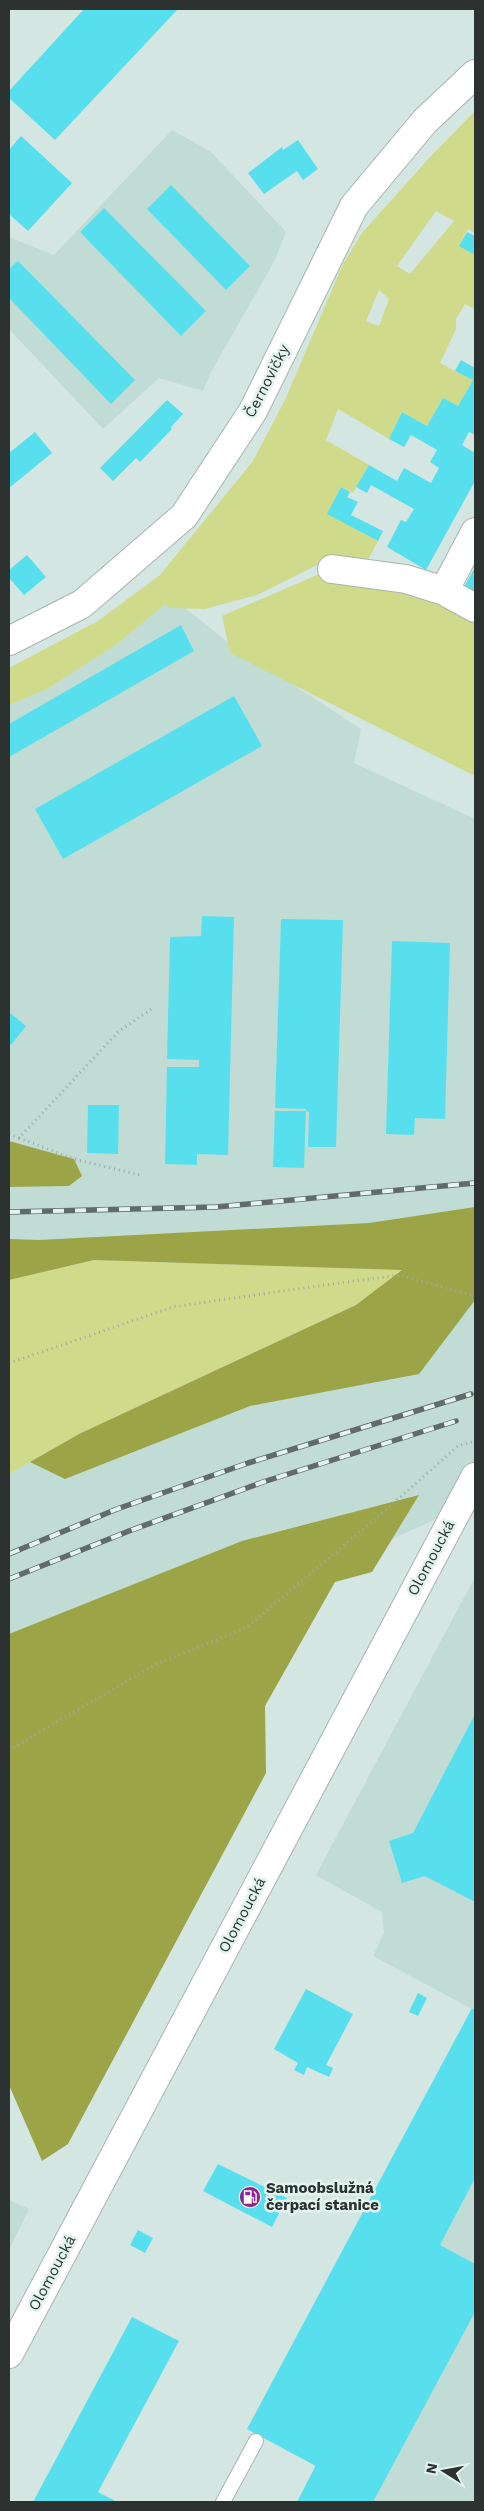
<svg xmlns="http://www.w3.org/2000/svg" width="484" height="2511" font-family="'Work Sans',sans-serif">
	<rect width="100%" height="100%" fill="#d4e6e1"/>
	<path fill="#c1dcd4" d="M172 130 211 152 286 232 274 262 211 372 203 391 159 378 103 429 9 329V237L54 255Z
		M173 598 225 640 361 729 354 763 475 819V1501L386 1542 9 1672V1474L79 1434 356 1305 94 1260 9 1280V705L47 689 117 644Z
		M475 1577V2502H297L315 2468 314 2465 247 2429 472 2009 373 1956 384 1933 382 1912 316 1875Z
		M9 2200 29 2209 9 2250Z"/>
	<path fill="#cfda8b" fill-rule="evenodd" d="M475 111V233L468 229 459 245 475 255V309L465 304 456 319V329L440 363 473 380 458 406 443 398 427 426 402 412 389 439 338 409 326 440 369 465 353 493 341 487 328 514 378 541 363 569 325 561 257 595 205 609 170 608 166 604 117 644 47 689 9 705V668L98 621 160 575 253 461 285 400 343 264 362 233 430 157ZM436 211 454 221 410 274 397 266ZM379 290 389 299 379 326 366 321Z
		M324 572 404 584 475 621V776L230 653 222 616Z
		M94 1260 403 1270 356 1305 79 1434 9 1474V1280Z"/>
	<path fill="#9ba548" d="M9 1141 74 1159 82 1176 69 1186 9 1187Z
		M475 1207V1300L419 1374 250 1406 65 1479 30 1462 79 1434 356 1305 402 1270 94 1260 9 1280V1239L39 1240 369 1223Z
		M419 1495 372 1572 335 1582 265 1706 266 1773 68 2144 42 2161 9 2085V1634L242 1541Z"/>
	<path fill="#58dfee" d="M84 9H178L55 140 9 98V91Z
		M21 136 72 183 28 231 9 214V150Z
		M298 140 318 169 303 180 297 171 264 194 248 173 282 147 283 150Z
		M171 185 250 266 226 290 147 209Z
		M104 208 206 311 181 336 80 232Z
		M467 232 475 236V255L459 246Z
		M18 261 135 380 111 404 9 298V269Z
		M461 360 475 368V435L469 432 462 445 475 453V481L426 570 387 547 401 520 406 522 414 509 371 485 367 493 356 487 369 465 397 481 404 468 431 483 439 468 430 462 437 450 411 435 404 447 389 439 402 412 427 426 443 398 458 406 473 380 455 371Z
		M167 400 183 414 171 427 172 429 140 462 136 458 113 481 100 468Z
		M35 432 52 453 9 488V453Z
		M341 487 350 492 347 497 358 502 351 515 383 531 378 541 327 514Z
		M27 555 46 577 24 595 9 578V570Z
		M475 567V596L463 589Z
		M181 625 194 651 9 757V724Z
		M234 696 262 746 63 859 35 809Z
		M202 916 234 917 228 1155 197 1154V1165L165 1164 167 1067H199V1060L167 1059 170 937 201 936Z
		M281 919 343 920 336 1147H308L309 1112 306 1111 304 1168 273 1167 275 1111H306V1109L275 1108Z
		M392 941 450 943 445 1119 415 1118 414 1135 386 1134Z
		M9 1012 26 1026 11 1045 9 1043Z
		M88 1105H119L118 1154 87 1153Z
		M475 1714V1902L425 1876 402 1883 389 1841 413 1833Z
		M306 1989 353 2014 326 2065 333 2068 329 2077 307 2067 304 2075 294 2070 298 2063 274 2049Z
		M418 1993 427 1998 418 2016 409 2012Z
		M472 2008 475 2010V2178L440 2245 475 2264V2312L373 2502H297L315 2467 314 2465 247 2429Z
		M218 2164 287 2198 272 2227 203 2191Z
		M138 2230 153 2238 145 2253 130 2245Z
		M132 2317 179 2341 98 2492 117 2502H33Z"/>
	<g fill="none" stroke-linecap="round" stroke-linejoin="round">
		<g stroke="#a5b6b1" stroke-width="16">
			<path id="service" d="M223 2502 256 2441"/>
		</g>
		<g stroke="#a5b6b1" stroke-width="30">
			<path id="minor" d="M332 569 406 579 444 591 475 608
				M444 591 475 532
				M9 641 82 604 184 516 253 411 354 206 425 121 475 74"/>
		</g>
		<g stroke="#a5b6b1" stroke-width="30">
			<path id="secondary" d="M9 2354 475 1477"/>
		</g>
		<path stroke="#9baaa6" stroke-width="3" stroke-dasharray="1 4" stroke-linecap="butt" d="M9 1134 19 1138 119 1031 153 1008
			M19 1138 74 1159 140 1175
			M9 1363 173 1307 303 1288 399 1275 475 1296
			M9 1750 156 1664 246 1628 388 1508 458 1446 475 1441"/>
		<use href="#service" stroke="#fff" stroke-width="14"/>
		<use href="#minor" stroke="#fff" stroke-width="28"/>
		<use href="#secondary" stroke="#fff" stroke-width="28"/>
		<g stroke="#616b68" stroke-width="5.5">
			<path id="rail" d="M9 1212 216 1207 475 1183
				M9 1554 117 1509 248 1463 471 1394
				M9 1579 129 1531 263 1482 456 1421"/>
		</g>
		<use href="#rail" stroke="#e2f4ee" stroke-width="4" stroke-dasharray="11" stroke-linecap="butt"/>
	</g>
	<defs>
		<g id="fuel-disc" transform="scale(1.125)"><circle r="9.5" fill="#8d278e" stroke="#e2f4ee"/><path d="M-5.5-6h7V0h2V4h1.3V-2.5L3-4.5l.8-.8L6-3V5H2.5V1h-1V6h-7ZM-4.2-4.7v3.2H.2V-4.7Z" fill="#fff"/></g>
	</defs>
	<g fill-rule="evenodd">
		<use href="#fuel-disc" x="250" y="2197"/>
	</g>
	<g text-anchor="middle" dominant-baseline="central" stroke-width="5" stroke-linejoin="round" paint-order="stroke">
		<g font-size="15" fill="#2b3230" stroke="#e2f4ee">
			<text transform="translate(267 381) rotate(-63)">Černovičky</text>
			<text transform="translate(431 1558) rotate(-62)">Olomoucká</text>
			<text transform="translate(242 1915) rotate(-62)">Olomoucká</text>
			<text transform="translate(52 2273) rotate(-62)">Olomoucká</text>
		</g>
		<g font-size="15" font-weight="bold" fill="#2b3230" stroke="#e2f4ee" text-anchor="start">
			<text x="266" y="2188">Samoobslužná<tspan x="266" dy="17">čerpací stanice</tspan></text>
		</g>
	</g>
	<rect width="484" height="2511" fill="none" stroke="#2b3230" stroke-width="20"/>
	<g transform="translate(444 2471) rotate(281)" stroke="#e2f4ee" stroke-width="4" paint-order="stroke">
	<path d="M0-4L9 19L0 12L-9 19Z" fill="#2b3230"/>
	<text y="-8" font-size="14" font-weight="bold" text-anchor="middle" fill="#2b3230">N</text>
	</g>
</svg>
